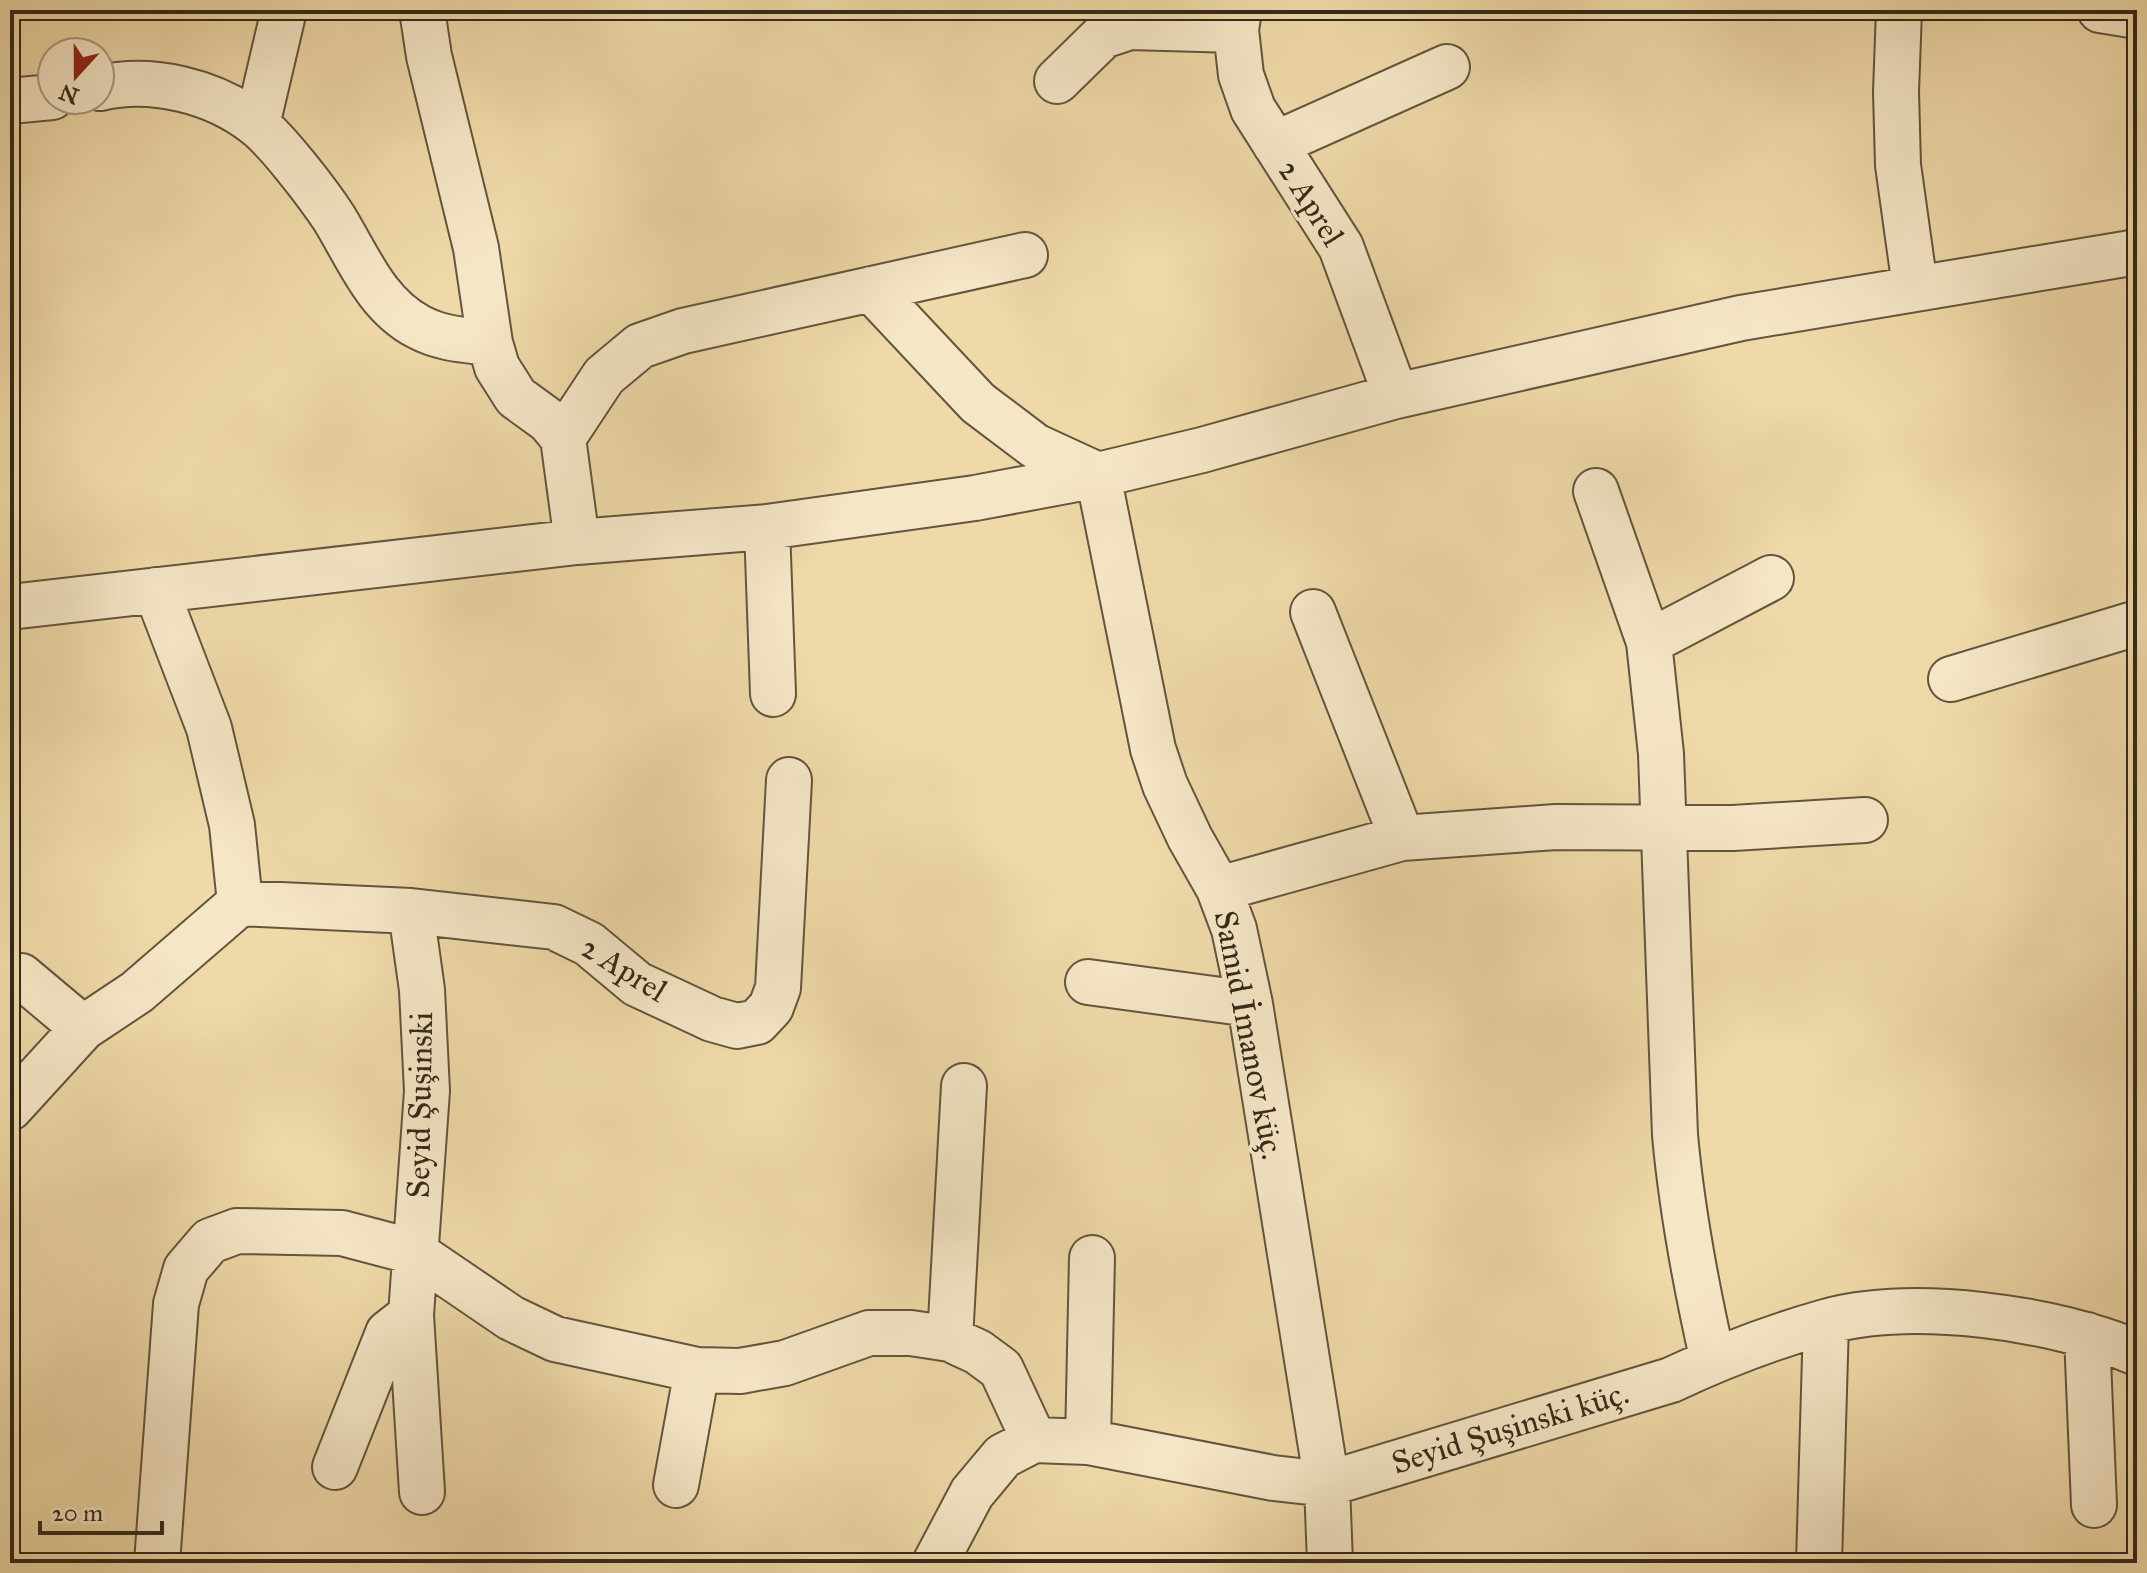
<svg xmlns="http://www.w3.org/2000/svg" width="2147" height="1573" font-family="'IM FELL Great Primer',serif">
	<rect width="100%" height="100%" fill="#efd9a8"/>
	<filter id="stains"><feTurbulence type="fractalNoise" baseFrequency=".0025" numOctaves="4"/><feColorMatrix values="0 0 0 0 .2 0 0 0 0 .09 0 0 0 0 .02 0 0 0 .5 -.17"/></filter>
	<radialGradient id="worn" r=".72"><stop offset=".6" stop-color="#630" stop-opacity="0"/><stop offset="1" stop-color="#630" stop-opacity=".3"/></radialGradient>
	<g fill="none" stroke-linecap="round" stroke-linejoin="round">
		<g stroke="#63553e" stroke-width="48">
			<path id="minor" d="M422 10 429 56 476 248 490 343
				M1239 10 1236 30 1241 75 1253 109 1341 247 1396 396
				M1899 10 1896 92 1898 165 1915 287
				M2100 10 2137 16
				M1057 81 1103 36 1130 27 1236 30
				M100 88C152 76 214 91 256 124 277 140 319 195 334 218 358 257 376 305 419 327 441 339 465 340 490 343L497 367 516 397 549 421 563 438 577 542
				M10 101 52 97
				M257 125 284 10
				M1275 144 1447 67
				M871 289 978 403 1035 446 1098 475 1153 749 1165 785 1190 838 1219 889 1234 929 1250 1004 1327 1484 1330 1563
				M563 438 604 376 640 346 683 331 1025 255
				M1596 491 1649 642 1661 754 1675 1135C1682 1212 1696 1286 1713 1361
				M767 527 773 694
				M10 607 577 542 767 527 975 498 1098 475 1202 450 1396 396 1741 318 2137 252
				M1313 612 1402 838
				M1649 642 1771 578
				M1951 679 2137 623
				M1219 889 1402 838 1556 827 1733 828 1865 820
				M240 903 411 911 554 927 589 944 637 984 712 1019 737 1026 757 1022 771 1007 778 988 789 780
				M411 911 422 990 427 1091 411 1315 422 1492
				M21 976 83 1028
				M1088 982 1250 1004
				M10 1108 83 1028 137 992 240 903 232 825 209 728 156 590
				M2087 1335 2094 1505
				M950 1339 964 1086
				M1088 1442 1092 1258
				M335 1467 388 1333 411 1315
				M676 1485 697 1370
				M157 1563 176 1304 186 1269 210 1241 237 1231 342 1233 414 1252 511 1318 555 1339 697 1370 740 1371 785 1363 869 1333H911L950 1339 978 1352 1001 1369 1034 1440
				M935 1563 972 1493 1003 1456 1034 1440 1088 1442 1273 1478 1327 1484 1671 1380C1720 1357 1772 1337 1825 1322 1912 1298 2054 1317 2137 1353
				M1819 1563 1826 1322"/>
		</g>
		<use href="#minor" stroke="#f5e6c6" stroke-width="44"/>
	</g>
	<g text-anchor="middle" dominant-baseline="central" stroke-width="7" stroke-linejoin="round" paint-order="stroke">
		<g font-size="32" fill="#34291a" stroke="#f5e6c6">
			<text transform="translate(1311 203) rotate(58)">2 Aprel</text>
			<text transform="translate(624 969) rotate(32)">2 Aprel</text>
			<text transform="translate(1249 1035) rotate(79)">Samid İmanov küç.</text>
			<text transform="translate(420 1105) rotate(-89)">Seyid Şuşinski</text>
			<text transform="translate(1510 1428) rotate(-17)">Seyid Şuşinski küç.</text>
		</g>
	</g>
	<rect width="2147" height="1573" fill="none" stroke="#efd9a8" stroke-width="40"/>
	<rect x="12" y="12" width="2123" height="1549" fill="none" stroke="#34291a" stroke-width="4"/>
	<rect x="20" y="20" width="2107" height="1533" fill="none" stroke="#34291a" stroke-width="2"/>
	<g transform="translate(76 76) rotate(201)"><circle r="38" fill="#f5e6c6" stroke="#a89a81" stroke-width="2"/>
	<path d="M0-6L14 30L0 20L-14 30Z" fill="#8f2418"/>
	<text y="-12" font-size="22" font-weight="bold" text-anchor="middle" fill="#34291a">N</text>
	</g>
	<path d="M40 1521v12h122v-12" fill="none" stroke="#34291a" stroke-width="4"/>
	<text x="52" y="1521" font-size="24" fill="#34291a" stroke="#f5e6c6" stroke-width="6" paint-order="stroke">20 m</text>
	<rect width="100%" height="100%" filter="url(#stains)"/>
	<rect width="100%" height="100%" fill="url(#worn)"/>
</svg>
